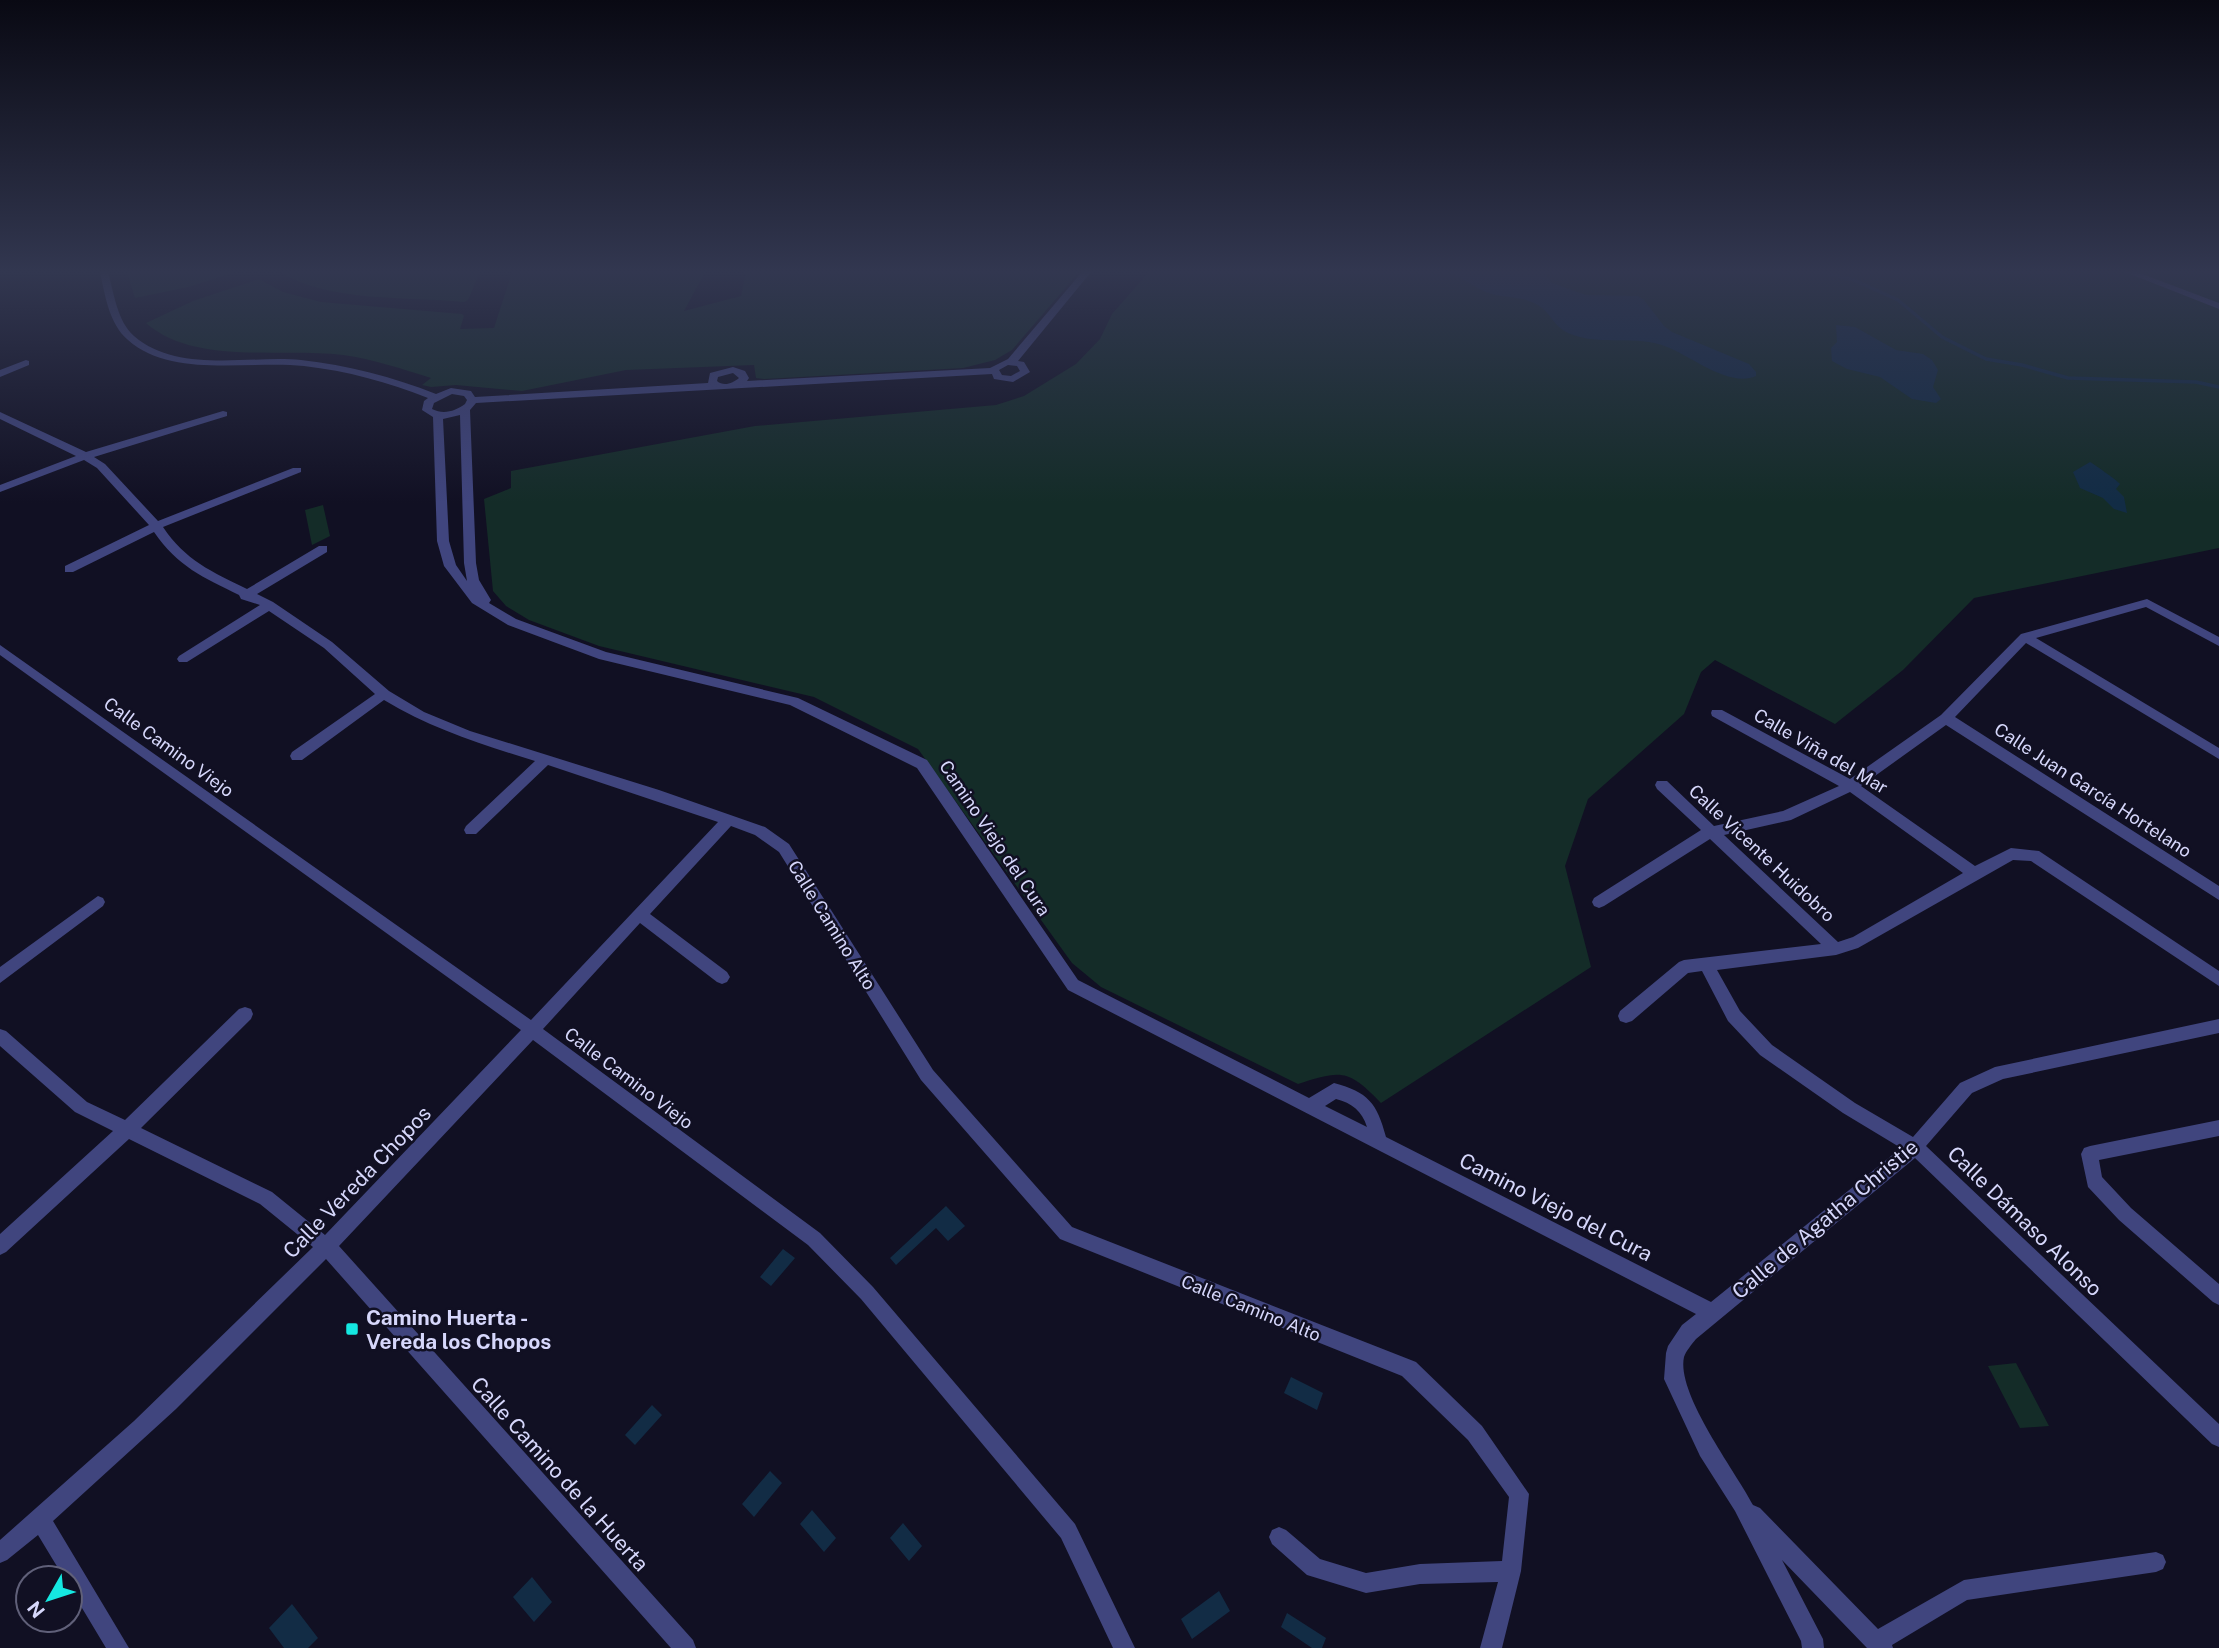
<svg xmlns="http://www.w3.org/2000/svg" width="2219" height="1648" font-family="'Public Sans',sans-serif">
	<rect width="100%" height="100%" fill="#111023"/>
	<path fill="#142c28" d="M127 272H236L188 287 135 298Z
		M280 272H480L468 300 464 302C406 296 331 303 280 272Z
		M512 272H705L684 311 741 296 746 272H1079L1012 350 995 360 963 368 764 379 756 378 754 365 626 370 522 391 456 385 431 387 422 385 431 378C402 369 373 359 343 355 281 347 195 366 146 323L193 301 259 279 283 292 321 302 462 314 464 316 460 329 494 328Z
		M1149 272H2219V548L1974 598 1903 670 1835 724 1715 660 1701 672 1684 714 1588 799 1565 866 1591 967 1381 1103C1348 1069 1342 1070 1298 1084L1101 987 1072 963 918 749 814 697 599 646 529 620 506 606 493 591 484 499 511 488V471L755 426 996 405 1024 396 1076 364 1100 339 1112 314Z
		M323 505 330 536 312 545 305 510Z
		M2016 1363 2049 1426 2020 1428 1988 1366Z"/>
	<path fill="#122c45" d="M1449 272H1543L1552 283 1586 295 1638 296 1644 300 1664 326 1672 332 1749 364 1756 372V376C1729 388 1691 356 1667 347 1636 334 1600 347 1568 333 1554 327 1550 312 1538 305 1521 295 1503 299 1486 292 1473 287 1463 277 1449 272Z
		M1836 325 1855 327 1896 350 1923 354 1932 360 1938 370 1933 387 1941 399 1936 403 1912 399 1880 377 1847 369 1832 361 1831 348 1837 342Z
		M2090 462C2092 463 2117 480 2120 484L2116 489 2124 497 2127 513 2114 509 2103 498 2080 488 2073 472Z
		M946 1206 965 1226 948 1241 936 1228 896 1265 890 1258Z
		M783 1249 795 1258 771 1286 760 1277Z
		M1291 1377 1323 1393 1317 1410 1284 1393Z
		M652 1405 662 1415 635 1445 625 1435Z
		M770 1471 782 1483 754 1517 742 1504Z
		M812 1510 836 1538 824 1552 800 1524Z
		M903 1523 922 1546 909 1561 890 1538Z
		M532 1577 552 1602 534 1622 513 1597Z
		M1219 1591 1230 1611 1192 1639 1181 1619Z
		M292 1604 318 1638 308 1648H284L269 1628Z
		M1287 1613 1326 1638 1322 1648H1312L1281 1627Z"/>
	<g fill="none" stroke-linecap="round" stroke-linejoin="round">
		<path stroke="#122c45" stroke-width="3.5" d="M1822 272 1854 280 1898 300 1942 337 1986 359 2022 365 2068 378 2196 382 2219 387"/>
		<path fill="#40457e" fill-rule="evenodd" d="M100 272H108C114 293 117 321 134 336 178 374 249 355 301 360 347 365 393 377 436 394L451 388 471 391 475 397 708 383 710 373 733 367 745 371 749 378 747 381 990 368 1008 359 1082 272H1091L1018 361 1024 362 1030 372 1013 382 994 379 992 374 476 403 470 410 476 563 479 580 491 600 489 603 516 619 606 652 798 698 927 760 1078 980 1309 1098 1334 1083C1368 1092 1377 1103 1386 1137L1711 1302 1901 1148 1843 1113 1760 1055 1728 1021 1702 971 1688 973 1632 1021 1626 1023 1620 1021 1618 1016 1620 1011 1679 962 1684 960 1821 944 1710 839 1604 906 1599 908 1594 906 1592 902 1594 898 1701 830 1657 789 1655 785 1657 781H1667L1714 826 1783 811 1839 786 1712 716 1711 713 1712 710H1722L1850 779 1941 715 2021 634 2147 599 2219 637V646L2146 607 2036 638 2219 748V759L2026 643 1955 717 2219 886V900L1946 725 1861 786 1975 866 2011 848 2039 851 2219 971V986L2031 861 2013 860 1858 948 1836 955 1717 970 1740 1011 1772 1045 1855 1103 1913 1137 1960 1083 1995 1067 2219 1019V1033L2003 1079 1972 1093 1926 1146 2219 1424V1447L2212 1444 1915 1158 1696 1339C1692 1344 1686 1351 1684 1357 1676 1394 1736 1472 1753 1505L1760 1508 1878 1629 1964 1580 2156 1552 2163 1555 2166 1562 2163 1569 2156 1572 1967 1600 1892 1645 1893 1648H1867L1782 1560 1823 1639 1824 1648H1802L1801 1641 1735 1511 1700 1456 1664 1379 1666 1353 1668 1346 1682 1325 1696 1314 1068 990 917 768 790 705 599 659 508 625 472 603 444 566 437 541 433 417 422 410 424 401 428 398C388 382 347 371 304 366 250 360 172 379 128 340 109 324 105 295 100 272ZM1008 365 1017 366 1020 371 1011 376 1002 375 999 370ZM733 373 739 378C733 383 724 387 717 381L718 377ZM452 394 464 396 467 400 465 404C455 411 444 415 432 409L434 403ZM460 415 464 563 467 581 456 565 449 541 443 419ZM1850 792 1963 873 1853 937 1838 942 1724 835 1791 820ZM1336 1099C1352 1103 1362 1111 1367 1127L1325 1106Z
			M2125 272H2137L2219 303V309Z
			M26 360 29 361V365L0 377V370Z
			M223 411 227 412V416L94 457 105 464 158 521 293 468H301V472L163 527C185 560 212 572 247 589L319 546H327V552L257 594 273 602 332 642 389 691 424 712 470 731 659 790 765 827 789 844 933 1070 1072 1227 1416 1362 1482 1426 1529 1494 1521 1571 1502 1648H1480L1498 1582 1420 1584 1366 1593 1307 1575 1272 1544 1269 1537 1272 1530 1279 1527 1286 1530 1320 1559 1366 1573 1420 1564 1502 1561 1509 1497 1468 1440 1402 1376 1060 1239 921 1080 779 852 755 835 731 826 650 914 727 972 730 977 727 982 722 984 717 982 640 923 543 1029 820 1233 873 1287 1075 1524 1135 1648H1113L1061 1538 861 1299 808 1245 533 1040 339 1246 693 1640 696 1648H671L326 1259 176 1409 53 1521 129 1648H106L70 1588V1578H64L38 1535 7 1560 0 1563V1540L134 1421 313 1247 260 1204 129 1139 6 1252 0 1255V1234L113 1131 75 1112 0 1046V1029L6 1031 87 1102 125 1120 239 1009 245 1007 251 1009 253 1014 251 1019 141 1128 272 1192 325 1235 521 1030 0 655V645L531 1020 718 822 548 765 476 834H466L464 830 466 826 535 761C483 745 432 729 384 700L302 760H292L290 756 292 752 375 694 324 648 269 611 187 662H179L177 659 179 656 260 605 241 599 239 595C203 577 178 567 154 532L73 572H65V566L149 525 97 468 84 460 0 492V485L76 456 0 419V412L86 452Z
			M98 896 103 898 105 902 103 906 0 983V967Z
			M2219 1120V1136L2099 1160 2102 1177 2131 1208 2219 1284V1305L2213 1302 2119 1220 2088 1187 2081 1154 2084 1148 2090 1146Z"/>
	</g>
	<linearGradient id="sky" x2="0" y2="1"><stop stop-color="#090913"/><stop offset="0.54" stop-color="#323750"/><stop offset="1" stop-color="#323750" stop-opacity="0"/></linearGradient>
	<rect width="2219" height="503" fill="url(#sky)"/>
	<rect fill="#15e8e1" stroke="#111023" stroke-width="2.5" x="345" y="1322" width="14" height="14" rx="3.5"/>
	<g text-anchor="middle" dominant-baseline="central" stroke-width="5" stroke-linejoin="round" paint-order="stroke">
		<g font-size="18" fill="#d6d7fb" stroke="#111023">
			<text transform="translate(169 747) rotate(36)">Calle Camino Viejo</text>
			<text transform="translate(1821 751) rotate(30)">Calle Viña del Mar</text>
			<text transform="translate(2093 790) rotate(33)">Calle Juan García Hortelano</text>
			<text transform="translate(995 838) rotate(56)">Camino Viejo del Cura</text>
			<text transform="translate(1762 853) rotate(43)">Calle Vicente Huidobro</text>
			<text transform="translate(832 925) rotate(58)">Calle Camino Alto</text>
			<text transform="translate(629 1078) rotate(37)">Calle Camino Viejo</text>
			<text transform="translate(1251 1308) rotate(22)">Calle Camino Alto</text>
		</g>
		<g font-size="21" fill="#d6d7fb" stroke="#111023">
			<text transform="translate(357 1182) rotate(-46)">Calle Vereda Chopos</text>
			<text transform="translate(1556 1207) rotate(27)">Camino Viejo del Cura</text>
			<text transform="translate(1825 1219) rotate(-40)">Calle de Agatha Christie</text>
			<text transform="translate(2025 1221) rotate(44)">Calle Dámaso Alonso</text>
			<text transform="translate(560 1474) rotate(48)">Calle Camino de la Huerta</text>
		</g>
		<g font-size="21" font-weight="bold" fill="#d6d7fb" stroke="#111023" text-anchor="start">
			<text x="366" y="1317">Camino Huerta -<tspan x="366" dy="24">Vereda los Chopos</tspan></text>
		</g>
	</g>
	<g transform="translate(49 1599) rotate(231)"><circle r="33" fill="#111023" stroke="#606079" stroke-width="2"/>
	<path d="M0-5L12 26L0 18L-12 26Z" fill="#15e8e1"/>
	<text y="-10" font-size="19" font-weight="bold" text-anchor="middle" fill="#d6d7fb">N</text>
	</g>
</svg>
